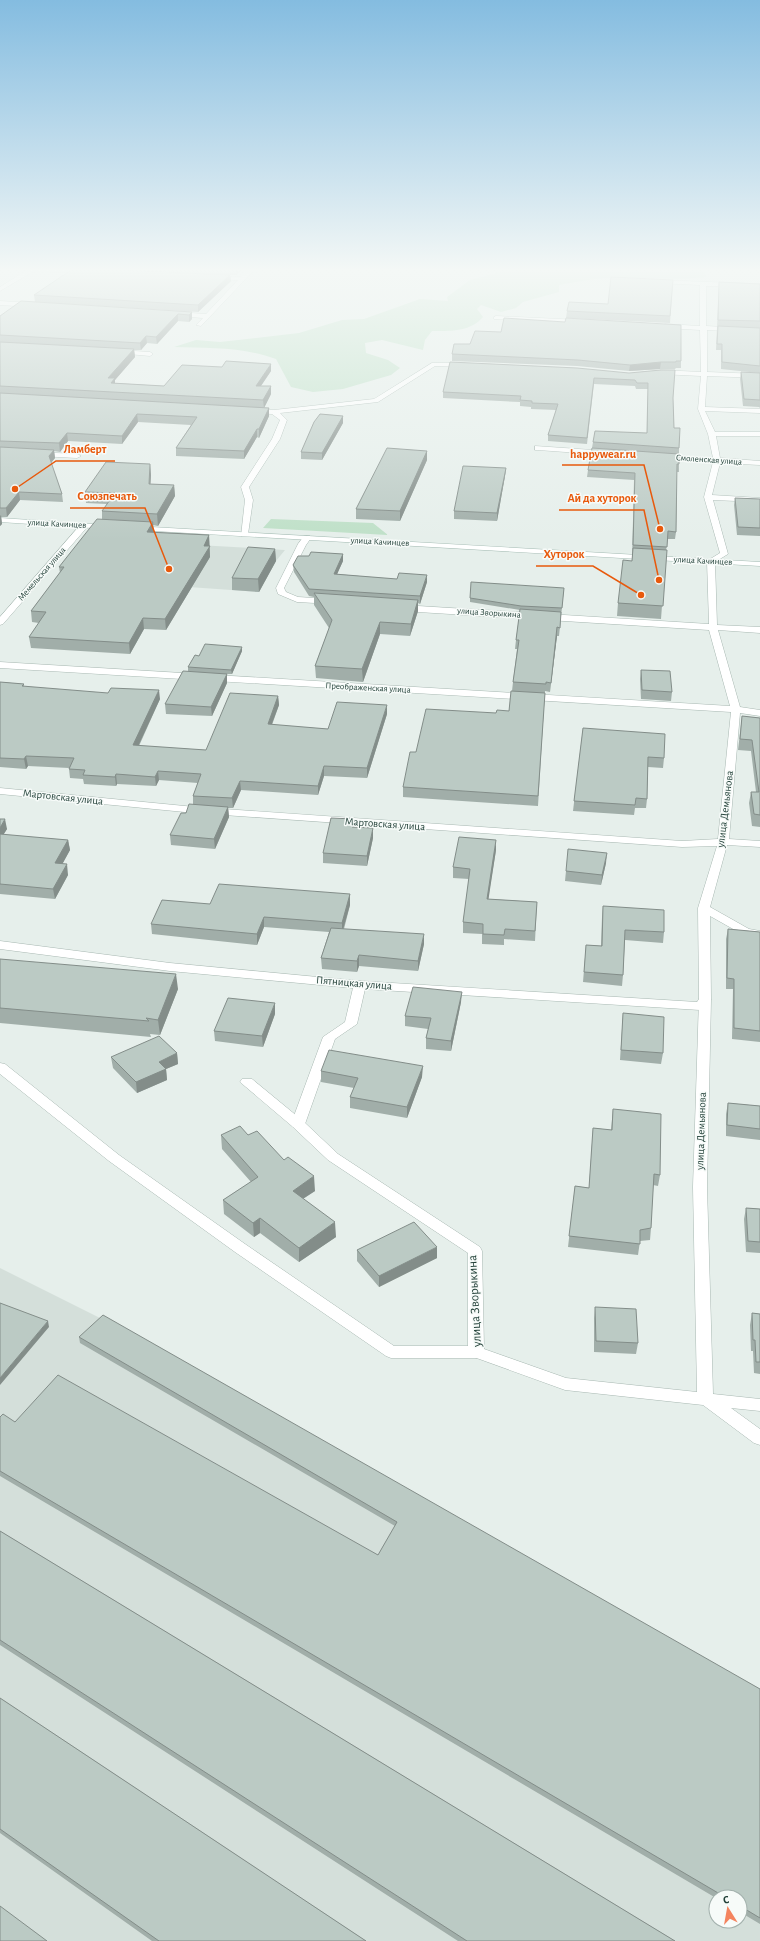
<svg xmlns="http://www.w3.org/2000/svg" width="760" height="1941" font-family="'Alegreya Sans',sans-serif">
	<rect width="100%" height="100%" fill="#e6efeb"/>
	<path fill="#d4dfda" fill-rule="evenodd" d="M144 542 285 550 276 561 259 592 132 583Z
		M0 1268 104 1320 760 1696V1941H0ZM716 1897H740V1921H716Z"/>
	<path fill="#bfe0c8" d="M506 268H601L600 269 616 272 631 273 630 268 655 272 667 270 668 268H698L705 273 706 277C675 281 643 277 611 278 593 278 576 282 559 285V292L523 302 516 308 501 312 481 305 477 309 483 317C470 332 451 331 432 331L425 340 423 350 382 340 365 343 366 353 388 360 400 368 391 375 343 389 313 392 291 387 276 359C244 347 208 348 174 347L196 340 220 342 299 333 342 320 364 319 420 299 448 301 447 297 470 280 504 271Z
		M271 519 373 523 388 535 263 528Z"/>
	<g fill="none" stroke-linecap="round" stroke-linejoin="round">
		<g stroke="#a8b8b2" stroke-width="1">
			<path id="service" d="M0 941 170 963 360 981 697 1002 701 996 705 995 711 999 704 1009 700 1010 365 989 357 1024 335 1039 305 1124 303 1127H293L291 1124 323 1037 345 1022 353 988 170 971 0 949Z
				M0 1063 5 1064 119 1155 245 1244 394 1346H476L481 1348 484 1352 481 1356 476 1358H391L386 1356 235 1252 109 1161 0 1074Z"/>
		</g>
		<g stroke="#a8b8b2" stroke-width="1">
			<path id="minor" d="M3 268 87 269 90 271 87 273 34 271 0 291V287L27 270Z
				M250 268H256L201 326 196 325 203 318 176 316 173 314 176 312 206 314 238 280 215 279 213 276 241 277Z
				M657 280 760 284V288L706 286V326L760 329V333L707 330V372L760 374V378L707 376 705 407 760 409V413L705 411 715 432H760V436H716L720 458 760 461V465L720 463 712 495 760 498V502L713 500 728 554 715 562 717 625 760 627V633L718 630 740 707 760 710V716L740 713 729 839 760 841V847L727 845 710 907 749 929 760 931V937L742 934 710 916 711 999 707 1187 713 1394 760 1399V1411L731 1408 760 1429V1445L754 1443 703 1405 565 1390 471 1356 468 1352V1253L328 1160 293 1127 240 1082 242 1079H252L303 1121 338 1154 480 1247 482 1251 484 1349 566 1378 697 1392 693 1187 699 999 698 908 717 846 682 847 195 813 0 794V788L195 807 682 841 718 839 731 712 0 668V662L730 706 709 630 402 611 398 608 402 605 709 624 707 561 720 553 704 497 713 462 663 459 659 457 663 455 713 458 708 434 698 409 701 376 660 374 657 372 660 370 701 372 700 330 665 328 662 326 665 324 700 326V285L655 283Z
				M0 301 32 303 35 305 32 307 0 305Z
				M496 316 581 320 584 322 581 324 494 319V317Z
				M119 350 150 352 153 354 150 356 117 353V351Z
				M432 363H465L468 365 465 367 435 366 378 402 280 413 287 420 280 439 249 487 253 500 248 534 241 536 245 500 241 487 272 439 280 420 272 414 253 413 251 412V410H274L374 399Z
				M535 446 607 451 611 453 607 455 538 450H535Z
				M36 452 77 454 81 456 77 458 39 456H36Z
				M82 523 89 525 3 624 0 625V617Z
				M304 536H310L311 538 306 545 284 588 286 592 298 597 330 599 334 602 333 604 297 602 278 594 276 588 298 544Z"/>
		</g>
		<g stroke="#a4bbb3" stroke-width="1">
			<path id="secondary" d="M0 518 107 525 111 527 107 529 0 522Z
				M134 526 760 562V566L137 530H134Z"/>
		</g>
		<use href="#service" fill="#fff" fill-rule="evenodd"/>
		<use href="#minor" fill="#fff" fill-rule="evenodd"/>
		<use href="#secondary" fill="#fff" fill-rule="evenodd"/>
	</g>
	<path fill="#a1aea9" d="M86 268H244L236 275H230L231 281 198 312 35 302 34 295 86 269Z
		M673 280 670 323 566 318 567 311 608 304Z
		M719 282 760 284V328L729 326 760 328V408L759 407 743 406 740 379 741 372 759 373 721 369V350H716Z
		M192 312V319L189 322 178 321 157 344 147 343 141 350H134L135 357 115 380V383L164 386 271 371 261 386H271V394L264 408 269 416 259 438 257 437 244 459 176 456V448L191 425 138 422 122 444 68 441 60 452 54 451 55 458 51 463 62 494 63 502 20 500 7 517H1L2 524 0 526V316Z
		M452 354 681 361V368H676L675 369H660L629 371 577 366 452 361Z
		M661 370 673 398 674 428 679 448V472H677L676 532 675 539H667L661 619 617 616 618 603 632 560 634 480 587 477 588 470 592 448 593 442 647 433 648 389H636L635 386 594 384 587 444 548 441V435L556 410 531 409V407L520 406V402L443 398V392Z
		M343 416V423L322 460 301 459V452Z
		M427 451V460L400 521 356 519V509Z
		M150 464 151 475 150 484 174 485 175 496 158 526 153 525V532L209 535 210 557 166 630 144 629 130 654 31 648 29 637 39 623 32 622 31 611 60 573 59 567 102 519V511L107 504 86 503 85 492Z
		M506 468 505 476 497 521 454 519V511Z
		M735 498 760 499V536L737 535 734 505Z
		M275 549 276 561 259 592 232 590V578Z
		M343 554V561L337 574 427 582 420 604 418 603V611L410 636 380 634 363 682 316 678 315 666 329 628 314 605V597L309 596 294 572 293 565 309 556Z
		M564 588 559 636H557L550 692 545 691 538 806 403 797V787L416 752 496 713 509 711 512 691 513 682 517 649H515L516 640 520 610 470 602V598Z
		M242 651 232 674H227V683L212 716 166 714 165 704 188 672V667L199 656Z
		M641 670 672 692 671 701 641 699 640 679Z
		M0 682 24 684V687L160 699 139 746 206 750 278 696 279 705 272 725 328 729 387 714 367 778 324 776 318 795 241 790 233 808H228L229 817 215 849 171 845 170 835 186 813 193 805V796L198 783 159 780 156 786 117 784 116 786 84 784 83 779 70 778 69 769V768L28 766 26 769 0 767Z
		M742 716 760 718V827L752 826 749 803 751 792H756L751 751 738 750Z
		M583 728 664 758 663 768 648 767 647 799 646 808H635L634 815 573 811Z
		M0 819 7 829 3 835 68 840 70 850 62 864 68 875 55 899 0 894Z
		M354 819V827L373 838 367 866 323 863V853Z
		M496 850 488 899 537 902 535 941 504 939V945L482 944V934L463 933V922L469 879 453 878V867Z
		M606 863 601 885 565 881 566 871Z
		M350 894V905L344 929 424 944 418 971 359 966 357 972 322 969 321 958 329 932 264 927 257 945 152 934 151 924 210 904Z
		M603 906 664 932 663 943 625 940 623 975 622 986 583 982 586 945 601 946 602 917Z
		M728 929 760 932V1042L732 1039 733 989H726V939Z
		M0 959 178 989 160 1035 150 1034 151 1037 0 1023Z
		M461 1002 451 1051 426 1049V1038L428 1029 405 1026V1016Z
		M623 1013 663 1053 661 1064 620 1060Z
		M275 1014 263 1047 215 1041 214 1031Z
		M177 1053 178 1064 166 1069 167 1080 137 1093 113 1068 111 1057Z
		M321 1071 422 1077 407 1118 350 1108V1097L354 1088 321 1082Z
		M728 1103 760 1106V1140L726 1136V1114Z
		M613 1109 660 1175 658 1186 653 1185 651 1228 650 1240 640 1241 638 1255 568 1247 575 1186 589 1188 593 1128 611 1130Z
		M221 1135H248L284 1160 315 1191 303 1199 336 1237 299 1262 260 1233 254 1237 224 1214 223 1200 251 1182 222 1149Z
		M746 1208 760 1209V1253L746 1252 744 1219Z
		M357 1250 437 1258 379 1287 357 1261Z
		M595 1307 638 1343 636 1354 594 1352V1318Z
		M752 1313 760 1314V1374L754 1373 753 1351H751L750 1325Z
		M79 1337 760 1689V1924L740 1912V1897H716V1898L0 1476V1417L15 1422 378 1555 395 1526 80 1343Z
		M0 1531 675 1941H458L0 1645Z
		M0 1698 366 1941H152L0 1833Z"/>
	<path fill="#838d89" d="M237 268H244L236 275V269Z
		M230 275 231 281 198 312V305Z
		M192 312V319L189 322V315Z
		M178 314V321L157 344 156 337Z
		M146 336 147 343 141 350 140 343Z
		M134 349 135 357 115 380V386L111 384 108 378Z
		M661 362 660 369 629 371 630 365Z
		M271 364V371L256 393V386Z
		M271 386V394L264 408 263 400Z
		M269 408V416L259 438V429Z
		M137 414 138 422 122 444V436Z
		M343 416V423L322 460V453Z
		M257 429V437L244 459V451Z
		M67 433 68 441 60 452 59 443Z
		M54 450 55 458 50 464 49 456Z
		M427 451V460L400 521V511Z
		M150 464 151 475 150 495 149 484Z
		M506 468 505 476 497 521V513Z
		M174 485 175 496 158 526 157 514Z
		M19 492 20 500 7 517 6 508Z
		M1 515 2 524 0 526V516Z
		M153 522 154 532H147Z
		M209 535 210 557 166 630 165 619Z
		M275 549 276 561 259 592 258 579Z
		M343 554V561L334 581V574Z
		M427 575V582L420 604V596Z
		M418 600V611L410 636 411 624Z
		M143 618 144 629 130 654 129 643Z
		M380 622V634L363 682 362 669Z
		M557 627V636L550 692 551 683Z
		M242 647V651L232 674 231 670Z
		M227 674V683L212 716 211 707Z
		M159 690 160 699 134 755 133 745Z
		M278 696 279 705 268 734V724Z
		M387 705V714L367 778V768Z
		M26 756 28 766 26 769 24 759Z
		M324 766V776L318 795V786Z
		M158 771 159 780 156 786 155 777Z
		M116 774 117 784 116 786 115 777Z
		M240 781 241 790 233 808 232 798Z
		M228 807 229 817 215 849 214 839Z
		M5 819 7 829 0 840V828Z
		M373 828V838L367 866V856Z
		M68 840 70 850 57 874 55 863Z
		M496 840V850L487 909V899Z
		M607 853 606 863 601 885 602 875Z
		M67 864 68 875 55 899 53 889Z
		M350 894V905L342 933V923Z
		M264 917V927L257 945V934Z
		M424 934V944L418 971V961Z
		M359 955V966L357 972V961Z
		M176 974 178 989 160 1035 158 1020Z
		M462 992 461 1002 451 1051V1041Z
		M275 1003V1014L263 1047 262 1036Z
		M177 1053 178 1064 166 1069 167 1080 137 1093 136 1082 159 1062Z
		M423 1066 422 1077 407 1118V1107Z
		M314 1176 315 1191 293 1205V1191Z
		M260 1218V1233L254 1237 253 1223Z
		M335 1222 336 1237 299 1262V1248Z
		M437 1247V1258L379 1287V1276Z
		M48 1321 49 1327 0 1385V1378Z"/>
	<path fill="#bbcac4" stroke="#838d89" d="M74 268 230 275 198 305 34 295Z
		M210 268H237L236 269Z
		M611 277 673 280 670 316 567 311 569 302 608 304Z
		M719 282 760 284V321L718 320Z
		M21 301 192 312 189 315 178 314 156 337 146 336 140 343 0 335V316Z
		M504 318 565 322 566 318 681 325V361H676V362H661L630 365 578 360 452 354 454 344H470L475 331 501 332Z
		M718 326 760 328V366L722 362V344H717Z
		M0 342 134 349 108 378H115L111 383 164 386 182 365 222 367 226 361 271 364 256 386H271L263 400 0 386Z
		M450 362 577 368 629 373 661 370H675L673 398 674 428H680L679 448 593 442 595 431 647 433 648 383H637L635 380 594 378 587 438 548 435 558 404 532 403V401L520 400 521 396 443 392Z
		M741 372 760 373V400L744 399Z
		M0 393 269 408 259 429H257L244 451 176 448 197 417 137 414 122 436 67 433 59 443 0 441Z
		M320 414 343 416 322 453 301 452 314 422Z
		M0 447 54 450 49 456 62 494 19 492 6 508H0Z
		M387 448 427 451 400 511 356 509Z
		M592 448 679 454V464H677L676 532 668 531 667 547 633 545 635 473 588 470Z
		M106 462 150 464 149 484 174 485 157 514 102 511 115 493 85 492Z
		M463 466 506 468 497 513 454 511Z
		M735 498 760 499V528L738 527Z
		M97 519 153 522 147 532 209 535 204 546H210L165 619 143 618 129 643 29 637 46 612 31 611 64 567H59Z
		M248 547 275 549 258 579 232 578Z
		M633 548 667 550 663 606 618 603 623 560 632 561Z
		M311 552 343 554 334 574 397 579 399 573 427 575 420 596 309 589 293 565 298 556H309Z
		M471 582 564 588 562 608 521 606 470 598Z
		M314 593 418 600 411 624 380 622 362 669 315 666 332 620Z
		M520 609 561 612 560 628 557 627 551 683 546 682V684L513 682 519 640H516Z
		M205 644 242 647 231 670 188 667 195 655 199 656Z
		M641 670 670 671 672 692 642 690Z
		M183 671 227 674 211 707 165 704Z
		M0 682 24 684 22 686 108 693 111 688 159 690 133 745 206 750 230 693 278 696 268 724 328 729 337 702 387 705 367 768 324 766 318 786 240 781 232 798 193 796 201 774 158 771 155 777 116 774 115 777 83 775 85 770 69 769 74 758 26 756 24 759 0 758Z
		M511 691 545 693 538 796 403 787 410 752H416L426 709 496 713 497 710 509 711Z
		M742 716 760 718V815L754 814 751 792H759L752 740 740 739Z
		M583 728 665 734 664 758 648 757 647 799 636 798 635 805 574 801Z
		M189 804 228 807 214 839 170 835 181 813H186Z
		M331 818 354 819 352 827 373 828 367 856 323 853Z
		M0 819H5L0 828Z
		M0 834 68 840 55 863 67 864 53 889 0 884Z
		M459 837 496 840 487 899 537 902 535 931 505 929 504 935 483 934V924L463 922 470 869 453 867Z
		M568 849 607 853 602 875 566 871Z
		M219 884 350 894 342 923 264 917 257 934 151 924 162 900 210 904Z
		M603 906 664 910V932L625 930 623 975 584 972 586 945 602 946Z
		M331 928 424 934 418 961 359 955 357 961 321 958Z
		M728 929 760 932V1031L734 1028V979L727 978Z
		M0 959 176 974 158 1020 146 1018 149 1021 0 1008Z
		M413 987 462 992 451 1041 426 1038 431 1018 405 1016Z
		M228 998 275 1003 262 1036 214 1031Z
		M623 1013 664 1017 663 1053 621 1050Z
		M159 1036 177 1053 159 1062 166 1069 136 1082 111 1057Z
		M329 1050 423 1066 407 1107 350 1097 358 1078 321 1071Z
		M728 1103 760 1106V1129L727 1125Z
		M613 1109 661 1114 660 1175 654 1174 651 1228 640 1230V1244L569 1236 575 1186 589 1188 593 1128 612 1130Z
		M240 1126 248 1135 257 1131 284 1160 288 1157 314 1176 293 1191 335 1222 299 1248 260 1218 253 1223 223 1200 258 1177 221 1135Z
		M746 1208 760 1209V1242L748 1241Z
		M414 1222 437 1247 379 1276 357 1250Z
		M0 1303 48 1321 0 1378Z
		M595 1307 636 1309 638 1343 596 1341Z
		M752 1313 760 1314V1362H756L755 1340H753Z
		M103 1315 760 1689V1918L740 1906V1897H725L0 1471V1417L3 1414 15 1422 58 1375 378 1555 397 1522 79 1337Z
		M0 1531 675 1941H467L0 1640Z
		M0 1698 366 1941H159L0 1829Z
		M0 1906 47 1941H0Z"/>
	<linearGradient id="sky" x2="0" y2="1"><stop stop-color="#84bce0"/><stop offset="0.5" stop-color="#f4f8f6"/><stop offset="1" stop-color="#f4f8f6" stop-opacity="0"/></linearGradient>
	<rect width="760" height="540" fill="url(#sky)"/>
	<g text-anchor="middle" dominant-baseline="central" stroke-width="3" stroke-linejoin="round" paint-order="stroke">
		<g font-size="9" fill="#24423a" stroke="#f7fbf9">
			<text transform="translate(709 460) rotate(4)">Смоленская улица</text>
			<text transform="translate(57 524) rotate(3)">улица Качинцев</text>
			<text transform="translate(380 542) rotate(3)">улица Качинцев</text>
			<text transform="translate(703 561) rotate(3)">улица Качинцев</text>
			<text transform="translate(42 574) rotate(-49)">Мемельская улица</text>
			<text transform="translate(489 613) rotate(4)">улица Зворыкина</text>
			<text transform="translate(368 688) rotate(3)">Преображенская улица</text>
		</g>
		<g font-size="11" fill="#24423a" stroke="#f7fbf9">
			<text transform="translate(63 797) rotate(6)">Мартовская улица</text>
			<text transform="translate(725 809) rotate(-83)">улица Демьянова</text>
			<text transform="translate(385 824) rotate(4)">Мартовская улица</text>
			<text transform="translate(354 983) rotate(5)">Пятницкая улица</text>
			<text transform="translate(701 1131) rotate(-88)">улица Демьянова</text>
		</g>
		<g font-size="13" fill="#24423a" stroke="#f7fbf9">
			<text transform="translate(475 1301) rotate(-93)">улица Зворыкина</text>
		</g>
	</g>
	<path fill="none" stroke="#e8590c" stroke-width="1.5" d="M15 489L56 461H115M660 529L644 465H562M169 569L145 508H70M659 580L644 510H559M641 595L593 566H536"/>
	<g fill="#e8590c" stroke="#f7fbf9" stroke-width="1.5">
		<circle cx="15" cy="489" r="4"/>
		<circle cx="660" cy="529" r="4"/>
		<circle cx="169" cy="569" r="4"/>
		<circle cx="659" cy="580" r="4"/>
		<circle cx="641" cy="595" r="4"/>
	</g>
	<g font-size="12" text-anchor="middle" font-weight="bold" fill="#e8590c" stroke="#f7fbf9" stroke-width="3" stroke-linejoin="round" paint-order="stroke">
		<text x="85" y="453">Ламберт</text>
		<text x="603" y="458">happywear.ru</text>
		<text x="107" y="500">Союзпечать</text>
		<text x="602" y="502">Ай да хуторок</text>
		<text x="564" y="558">Хуторок</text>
	</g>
	<g transform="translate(728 1909) rotate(349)"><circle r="19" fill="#f7fbf9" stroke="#a3b1ad"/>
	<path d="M0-3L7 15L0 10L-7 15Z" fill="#f4845f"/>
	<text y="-6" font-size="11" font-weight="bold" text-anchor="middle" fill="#24423a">С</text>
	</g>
</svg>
